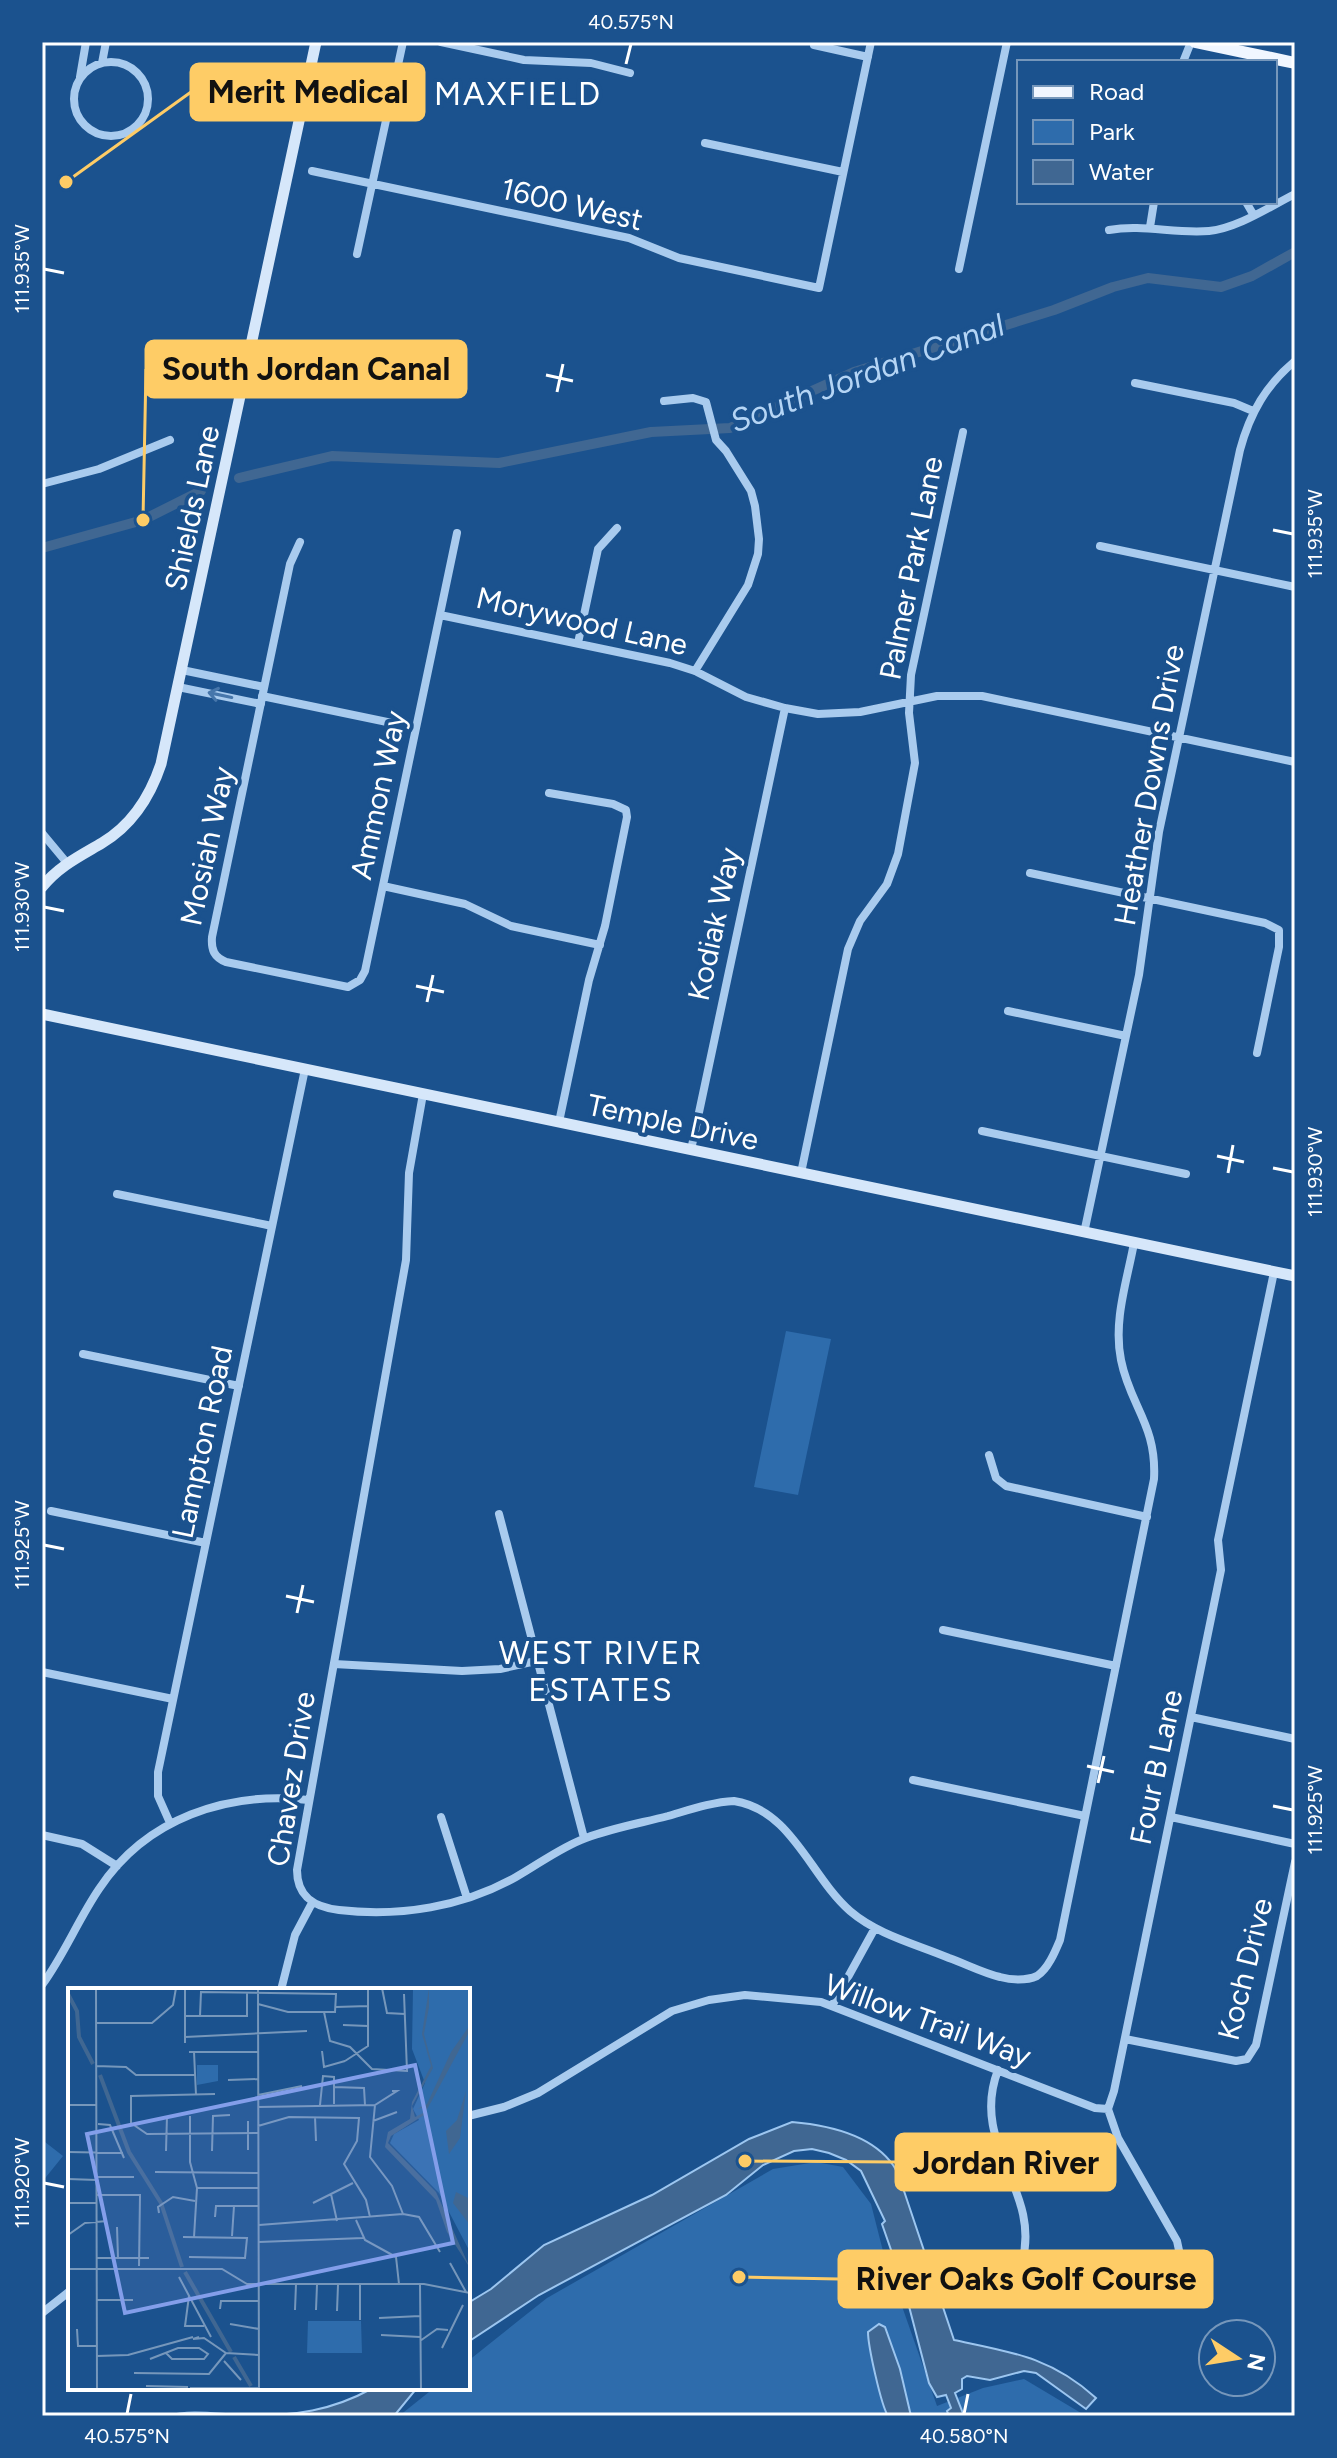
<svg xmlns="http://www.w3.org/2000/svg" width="1337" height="2458" font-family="Figtree,sans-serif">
	<rect width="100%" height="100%" fill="#1b528e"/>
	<path fill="#2e6cac" d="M786 1331 831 1339 798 1495 754 1487Z
		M45 2142 63 2156 42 2182V2145Z
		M816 2162 843 2167 871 2204 884 2255 937 2406 983 2388 1024 2379 1086 2416H399L434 2388H468V2361L547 2298 773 2169Z"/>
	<path fill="#406792" stroke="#9cc6f0" stroke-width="2" d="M792 2122C827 2125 871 2134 893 2165 898 2172 900 2181 903 2188L954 2340C1011 2352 1051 2357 1096 2398L1086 2409 1036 2373 1024 2371 990 2380 967 2376 962 2379V2389L955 2393 964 2416H949L947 2411 951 2408 946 2395 937 2397 929 2383 904 2287 882 2224 885 2221 861 2171 846 2160 829 2153 812 2149 794 2151 763 2165 726 2195 539 2295 468 2342V2303L491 2289 544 2245 652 2195 749 2139Z
		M879 2324 885 2327 900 2369 911 2416H888C881 2405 868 2346 868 2332Z
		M373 2388H417L394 2416H167C194 2409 220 2415 247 2415 295 2416 331 2411 373 2388Z"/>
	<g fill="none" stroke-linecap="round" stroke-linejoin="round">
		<path stroke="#406792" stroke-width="10" d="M239 478 332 456 499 463 651 432 730 428 854 372 1054 310 1113 287 1148 278 1221 287 1252 276 1295 252
			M42 548 143 520 201 491"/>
		<path stroke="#a9cbee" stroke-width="8" d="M441 42 524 60 591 63 630 73
			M814 45 868 57
			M1183 62 1191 42
			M74 99a37 37 0 1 1 74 0a37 37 0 1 1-74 0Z
			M102 63 106 42
			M80 77 86 42
			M705 143 843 172
			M312 171 629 238 679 258 819 288 871 42
			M1246 202 1253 214
			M1150 227 1154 202
			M1109 230C1143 224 1175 234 1209 231 1238 228 1269 207 1295 194
			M357 254 403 42
			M959 269 1007 42
			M1135 383 1234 403 1253 411
			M664 401 693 398 706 402 716 440 726 451 751 491 755 506 759 539 758 554 748 585 695 671
			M42 484 99 469 170 440
			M300 542 290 564 212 937C211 950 214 957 226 962L348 987 360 980 365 971 457 533
			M1100 546 1295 587
			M440 615 670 663 695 671 746 697 785 708 818 714 860 712 937 696H982L1295 762
			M578 643 598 549 617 528
			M182 670 264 687
			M178 687 261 704
			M262 696 416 728
			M549 793 613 804 626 810 627 817 605 926 589 980 559 1122
			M42 833 67 863
			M1030 873 1265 923 1279 930V947L1257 1053
			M383 886 465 904 511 926 600 945
			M1008 1011 1126 1036
			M423 1094 409 1173 406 1260 297 1870C297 1897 314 1907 339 1910 400 1917 463 1907 516 1877 539 1864 561 1847 586 1838 612 1828 641 1823 668 1816 689 1810 712 1802 734 1801 792 1810 810 1876 850 1911 878 1935 916 1944 949 1958 966 1964 983 1973 1000 1977 1011 1980 1026 1981 1037 1976 1048 1969 1055 1952 1060 1940L1154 1479C1157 1425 1130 1406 1121 1360 1113 1321 1127 1281 1134 1243
			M982 1131 1186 1174
			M691 1150 785 708
			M801 1173 848 949 860 921 887 884 898 854 915 763 909 713 911 675 963 432
			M117 1194 272 1226
			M1084 1233 1139 975 1159 832 1240 450C1250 413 1266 385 1295 361
			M83 1354 239 1386
			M989 1455 996 1478 1006 1486 1147 1517
			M51 1511 206 1543
			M499 1514 584 1838
			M943 1630 1116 1666
			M334 1664 462 1671 500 1669 536 1661
			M42 1672 173 1699
			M1191 1717 1295 1739
			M913 1780 1085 1816
			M441 1817 467 1898
			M1171 1817 1295 1844
			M170 1823 158 1796V1772L305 1069
			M42 1835 82 1844 117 1866
			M42 1985C64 1955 78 1920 99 1889 146 1818 227 1791 309 1800
			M281 1990 295 1935 312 1903
			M832 2006 875 1928
			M1125 2039 1236 2061 1247 2059 1256 2045 1295 1862
			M998 2070C969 2146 1042 2190 1022 2262
			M468 2116 504 2107 538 2093 672 2011 709 2000 745 1995 821 2002 1095 2108 1108 2109
			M1180 2255 1166 2258 1158 2269 1160 2283 1172 2291C1196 2291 1201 2265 1180 2255L1177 2241 1118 2138 1108 2109 1114 2091 1221 1570 1218 1540 1274 1272
			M42 2313 70 2291"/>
		<path stroke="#d6e7fa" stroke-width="11" d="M42 887C59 866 80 856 102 843 132 825 150 797 161 764L316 42
			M42 1014 1295 1276"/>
		<path stroke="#f0f6ff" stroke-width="12" d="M1195 42 1295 63"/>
	</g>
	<defs><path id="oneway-shaft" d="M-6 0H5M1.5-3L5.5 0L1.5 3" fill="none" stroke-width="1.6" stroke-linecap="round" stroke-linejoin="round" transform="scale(2)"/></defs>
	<use stroke="#4676ab" href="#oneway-shaft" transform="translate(220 695) rotate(-168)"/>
	<path fill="none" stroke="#fff" stroke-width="3" d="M626 64 631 44M44 269 64 273M546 375 573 381M557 392 563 364M1273 530 1293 534M44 907 64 911M416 986 444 992M427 1002 433 975M1217 1156 1244 1162M1273 1168 1293 1172M1228 1173 1233 1145M44 1545 64 1549M286 1596 314 1602M297 1613 303 1585M1087 1766 1114 1772M1098 1783 1104 1756M1273 1806 1293 1810M44 2183 64 2187M127 2414 131 2394M964 2414 968 2394"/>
	<g text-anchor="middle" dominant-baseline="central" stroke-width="8" stroke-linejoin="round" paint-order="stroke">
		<g font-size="30" fill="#fff" stroke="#1b528e">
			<text transform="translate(572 204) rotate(13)">1600 West</text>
			<text transform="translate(192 508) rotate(-78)">Shields Lane</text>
			<text transform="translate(911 568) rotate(-79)">Palmer Park Lane</text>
			<text transform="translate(582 621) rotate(13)">Morywood Lane</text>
			<text transform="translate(1149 785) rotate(-80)">Heather Downs Drive</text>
			<text transform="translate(378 795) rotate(-78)">Ammon Way</text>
			<text transform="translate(207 846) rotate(-78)">Mosiah Way</text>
			<text transform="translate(714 924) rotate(-78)">Kodiak Way</text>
			<text transform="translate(673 1122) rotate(12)">Temple Drive</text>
			<text transform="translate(202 1442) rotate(-78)">Lampton Road</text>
			<text transform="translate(1156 1767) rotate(-78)">Four B Lane</text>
			<text transform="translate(291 1779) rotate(-81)">Chavez Drive</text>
			<text transform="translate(1245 1969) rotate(-76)">Koch Drive</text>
			<text transform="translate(928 2020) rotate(20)">Willow Trail Way</text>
		</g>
		<g font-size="32" letter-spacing="2" fill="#fff" stroke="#1b528e">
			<text x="518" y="94">MAXFIELD</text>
			<text x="601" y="1653">WEST RIVER<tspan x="601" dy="37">ESTATES</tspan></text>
		</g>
		<g font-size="32" font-style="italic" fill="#b5d5f5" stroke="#1b528e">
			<text transform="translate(867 373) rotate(-20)">South Jordan Canal</text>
		</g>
	</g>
	<g transform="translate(68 1988)">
		<rect width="402" height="402" fill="#1b528e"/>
		<path d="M345 0H402V264L371 205 322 155 326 146 351 132 345 121 357 95 344 61ZM129 77H150V93L129 97ZM240 333H293L294 365H239Z" fill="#2e6cac"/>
		<path d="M361 0V19L356 46 365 80 344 118 347 129 355 125 357 119 349 121 359 116 383 64 402 37V42L356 127 323 148 320 155 368 204 402 280 379 244 368 212 317 159 320 144 342 131 344 114 363 78 354 46ZM398 103 392 150 381 166 378 143 389 132ZM388 204 402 211V237L385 215Z" fill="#406792"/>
		<path fill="none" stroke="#406792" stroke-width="4" d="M0 6 9 23 11 49 25 76M32 87 61 164 93 215 114 279M117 284 163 364M166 369 183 398"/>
		<path fill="none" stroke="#7697bb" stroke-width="2" d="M28 0 29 402M117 0V55M190 0 191 402M314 0 319 25 337 26M268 19 300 18M256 24 262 53 282 59 304 81 339 83 336 6M117 28H179V4M132 28 133 4 268 6 267 24H220L190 16M28 35H84L105 17 108 0M275 37 300 38M117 49 239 43M254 63 256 79 277 73M121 64H190M126 64 128 107M277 73 300 58V0M28 78 58 79 68 87H128M160 92 190 91M266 99 296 100 297 117M147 106 63 108V135L79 146 190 145M190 107 234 98M0 117H28M252 117 255 88 266 89V116M307 117 302 169 324 198 335 226M190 119 307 117 329 103H324M122 128V174L129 200 126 249M247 129 248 153M180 133V162M305 133 329 124M30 136 42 137 56 170M190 138 221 129 291 130 289 153 276 176 298 212 302 229M98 163 99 128M144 163 145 128 162 127M0 164 55 165M87 184 191 185M29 189H66M0 191 29 192M129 200H191M263 206 269 233M29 207H72L71 278M0 215H29M245 215 285 195M91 225 90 219 105 209 127 213M335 226 351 229 372 264M147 229 148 218H190M288 232 297 252 328 269 331 296M191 237 335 226M49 239 50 270M0 247 17 235 39 233M164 248 166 218M115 249 179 250 177 270 121 269M191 254 295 250M29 270H81M382 275 398 304M0 281H154L179 296H356L402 305M111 289 143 349M352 296 353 402M292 297V332M121 308 117 338H136M29 312H65M152 321 153 313H191M227 322 228 296M248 322 249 297M269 323 270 297M311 330 352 328M162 336 191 341M9 341 10 358H29M313 347 352 349M131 349 125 351 136 350 158 365 191 367M352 353 369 341 380 342M374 360 395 317M29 368 60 367 125 349M82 371 110 360H131L140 366 136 371H104L98 365M156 373 173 392M66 385 141 386 158 365M78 398 120 399M122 400H191"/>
		<path fill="#839eea" fill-opacity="0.15" stroke="#839eea" stroke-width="4" d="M347 77 385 255 57 325 19 146Z"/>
		<rect width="402" height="402" fill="none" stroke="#fff" stroke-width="4"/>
	</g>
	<path fill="none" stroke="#fecc66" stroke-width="3" d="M66 182L191 92M143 520L146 369M745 2161L896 2162M739 2277L839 2279"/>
	<g fill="#fecc66" stroke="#1b528e" stroke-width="3">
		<circle cx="66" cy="182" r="8"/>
		<circle cx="143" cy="520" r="8"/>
		<circle cx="745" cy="2161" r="8"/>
		<circle cx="739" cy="2277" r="8"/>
	</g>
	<g fill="#fecc66" stroke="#fecc66" stroke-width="3">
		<rect x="191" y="64" width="233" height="56" rx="8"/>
		<rect x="146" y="341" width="320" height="56" rx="8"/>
		<rect x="896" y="2134" width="219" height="56" rx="8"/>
		<rect x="839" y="2251" width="373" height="56" rx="8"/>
	</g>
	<g font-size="32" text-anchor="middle" font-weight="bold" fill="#111">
		<text x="308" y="103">Merit Medical</text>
		<text x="306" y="380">South Jordan Canal</text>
		<text x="1006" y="2174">Jordan River</text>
		<text x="1026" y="2290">River Oaks Golf Course</text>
	</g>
	<rect width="1337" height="2458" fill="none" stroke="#1b528e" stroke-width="88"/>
	<rect x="1017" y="60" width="260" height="144" fill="#1b528e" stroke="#7697bb" stroke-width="2"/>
	<rect x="1033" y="86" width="40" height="12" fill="#f0f6ff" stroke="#7697bb" stroke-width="2"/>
	<text x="1089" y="100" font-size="24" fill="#ffffff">Road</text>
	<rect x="1033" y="120" width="40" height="24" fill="#2e6cac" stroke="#7697bb" stroke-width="2"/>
	<text x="1089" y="140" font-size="24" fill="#ffffff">Park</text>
	<rect x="1033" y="160" width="40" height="24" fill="#406792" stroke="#7697bb" stroke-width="2"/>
	<text x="1089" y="180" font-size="24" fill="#ffffff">Water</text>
	<g transform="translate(1237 2358) rotate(102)"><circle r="38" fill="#1b528e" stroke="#7697bb" stroke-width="2"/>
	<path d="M0-6L14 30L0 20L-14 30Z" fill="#fecc66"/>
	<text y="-12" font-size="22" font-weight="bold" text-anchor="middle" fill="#ffffff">N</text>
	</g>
	<rect x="44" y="44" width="1249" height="2370" fill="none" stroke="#fff" stroke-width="3"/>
	<g font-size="20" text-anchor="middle" fill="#fff">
		<text x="631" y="29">40.575°N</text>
		<text transform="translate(22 269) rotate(-90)" y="7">111.935°W</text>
		<text transform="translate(1315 534) rotate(-90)" y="7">111.935°W</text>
		<text transform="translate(22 907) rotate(-90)" y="7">111.930°W</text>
		<text transform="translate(1315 1172) rotate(-90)" y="7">111.930°W</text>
		<text transform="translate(22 1545) rotate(-90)" y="7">111.925°W</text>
		<text transform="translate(1315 1810) rotate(-90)" y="7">111.925°W</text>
		<text transform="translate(22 2183) rotate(-90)" y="7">111.920°W</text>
		<text x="127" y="2443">40.575°N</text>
		<text x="964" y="2443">40.580°N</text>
	</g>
</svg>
